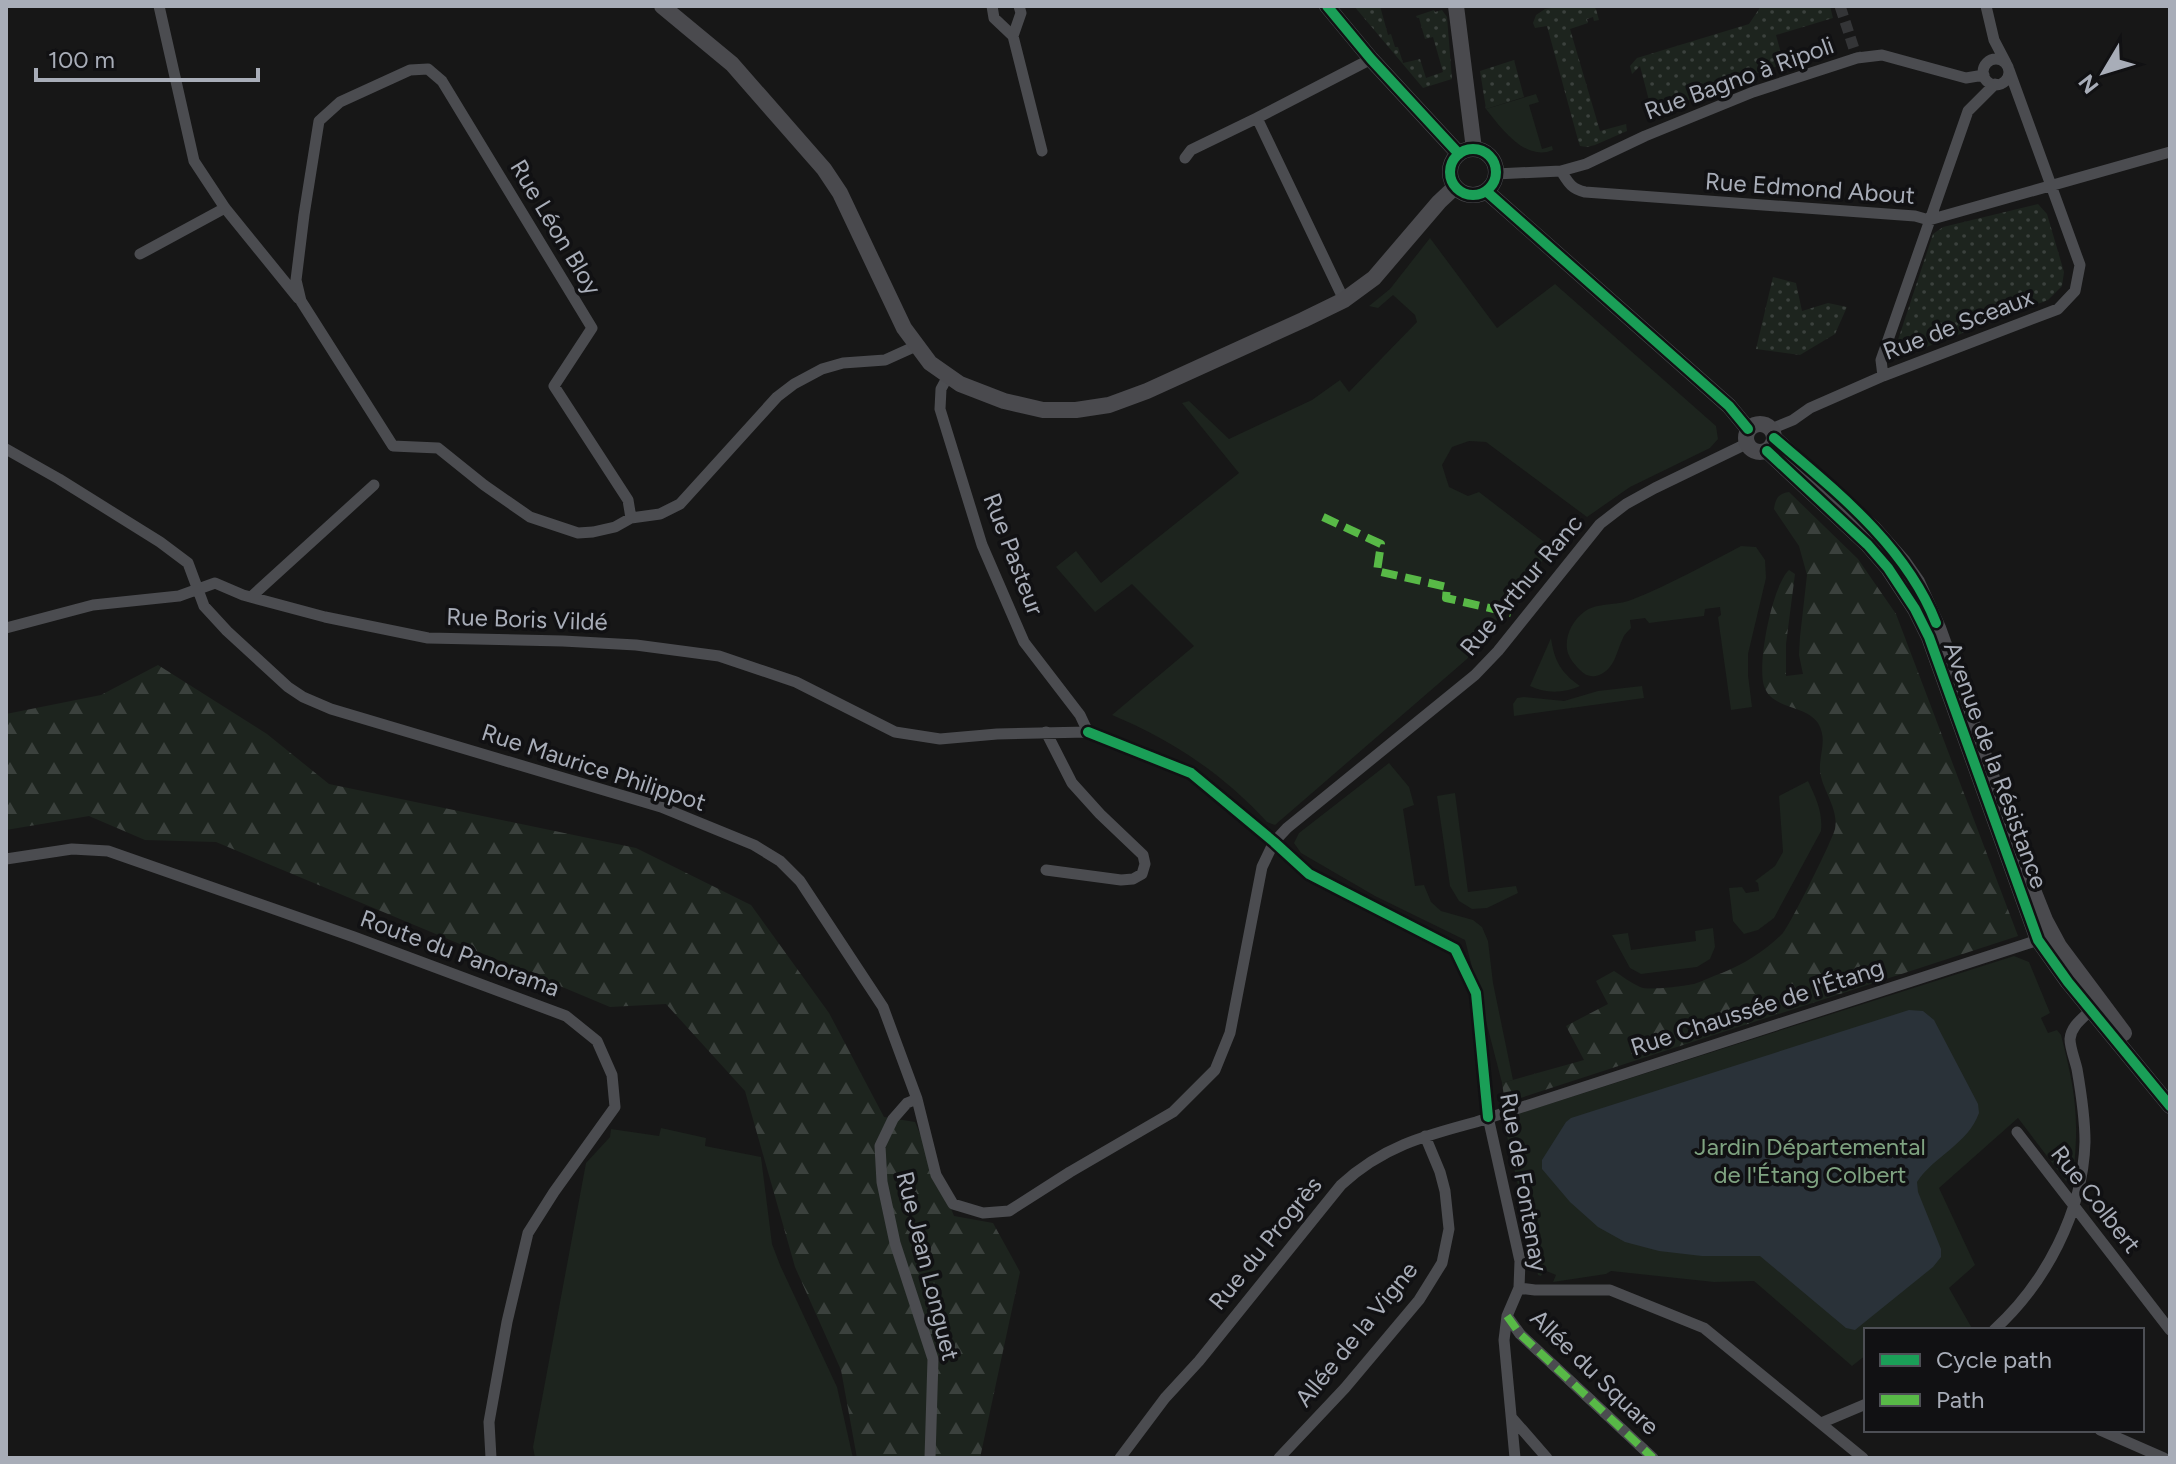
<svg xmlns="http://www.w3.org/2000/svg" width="2176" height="1464" font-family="Figtree,sans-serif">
	<defs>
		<pattern id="forest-firs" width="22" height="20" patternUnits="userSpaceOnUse" patternTransform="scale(2)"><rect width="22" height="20" fill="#1d241e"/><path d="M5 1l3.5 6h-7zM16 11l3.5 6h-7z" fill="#3b413d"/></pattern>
		<pattern id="garden-dots" width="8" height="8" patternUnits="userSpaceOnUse" patternTransform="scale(2)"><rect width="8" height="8" fill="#1d241e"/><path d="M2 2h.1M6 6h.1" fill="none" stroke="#3b413d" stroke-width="1.8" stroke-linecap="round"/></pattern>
	</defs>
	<rect width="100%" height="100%" fill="#171717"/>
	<path fill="#1d241e" d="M1536 94 1539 102 1529 105 1542 149 1552 146 1553 150C1525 162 1501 128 1486 109Z
		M1430 238 1497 328 1555 284 1716 426 1718 439 1710 448 1630 487 1587 517 1486 442 1469 441 1452 447 1442 465 1449 487 1468 496 1479 492 1552 548 1467 659 1275 825 1267 822C1223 774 1172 740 1112 715L1194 646 1132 584 1095 612 1056 567 1076 551 1101 583 1239 473 1182 403 1189 401 1229 439 1312 400 1340 380 1349 392 1417 322 1415 315 1393 295 1378 308 1369 306 1390 289Z
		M1741 546 1756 547 1765 560 1766 578 1748 654V675L1752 707 1731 710 1718 617 1721 615 1720 607 1705 609 1704 616 1649 623 1645 618 1630 620 1631 628C1628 631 1624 635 1623 638 1616 652 1615 671 1596 676 1589 677 1585 675 1580 670 1574 664 1568 657 1567 649 1565 635 1573 620 1584 612 1597 602 1616 606 1631 600 1669 585 1705 565 1741 546Z
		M1551 638C1554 660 1561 673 1580 686 1564 693 1546 694 1530 686Z
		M1642 686 1644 698 1514 716 1513 704 1517 698 1524 697 1564 701 1598 691Z
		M1389 763 1409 787 1414 805 1403 809 1415 886 1424 885 1431 902 1441 911 1473 920 1482 927 1488 941 1493 983 1513 1080 1502 1083 1465 940 1375 896 1301 853 1294 843 1299 833Z
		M1808 781C1816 798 1823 812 1821 831L1774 918 1758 930 1744 934 1733 921 1729 888 1742 887 1746 893 1759 891 1758 883 1755 881 1775 866 1783 852 1779 796Z
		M1455 793 1468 892 1516 886 1518 893 1487 908 1472 909 1459 901 1450 886 1437 796Z
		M1713 928 1715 947 1710 959 1697 967 1641 974 1630 968 1612 935 1628 933 1631 950 1696 941 1695 931Z
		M2014 956 2029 962 2050 1013 2041 1018 2048 1033 2057 1030 2061 1035C2075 1089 2080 1120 2073 1175L2066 1181 2018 1118 1939 1188 1975 1265 1949 1288 1973 1330H1866V1355L1852 1366 1754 1281 1714 1282 1611 1271 1606 1274 1553 1282 1556 1275 1544 1270 1541 1276 1538 1275 1504 1123 1508 1117Z
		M661 1128 706 1138 705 1146 761 1157 772 1244 780 1265 837 1387 853 1458H535L533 1447 586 1163 610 1137 611 1129 659 1136Z"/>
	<path fill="url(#forest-firs)" d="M1789 492 1858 559 1896 614 2018 936 1505 1103 1502 1083 1584 1060 1566 1026 1608 1004 1596 981 1614 971C1622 976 1631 983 1640 987 1648 991 1684 986 1694 984 1703 981 1713 976 1722 973 1743 965 1768 949 1783 933 1790 925 1832 841 1835 829 1839 808 1822 790 1820 771 1819 753 1828 740 1818 723 1805 704 1772 710 1764 686 1757 664 1772 586 1789 570L1795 574 1786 644V676L1803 674 1799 655 1800 637 1807 575 1799 546 1774 509C1776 498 1778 494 1789 492Z
		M158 665 267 734 329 784 636 848 751 905 829 1013 884 1117 915 1122 954 1216 993 1223 1020 1272 980 1458H857L841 1370 795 1267 745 1091 666 1004 610 1007 216 842 145 840 89 816 6 830V714L101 695Z"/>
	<path fill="url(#garden-dots)" d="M1354 6H1380L1388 35 1391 34 1395 47H1398L1403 63 1420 59 1426 78 1443 72 1433 37 1425 39 1419 18H1417L1416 16 1434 10 1435 12 1442 10 1447 17 1452 79 1423 88Z
		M1566 6H1592L1596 9 1599 20 1594 21 1593 17 1587 19 1588 23 1570 29 1600 131 1626 124 1627 131 1595 145 1587 147 1580 146 1578 140 1547 26 1535 28 1533 23 1536 15 1545 9Z
		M1761 6H1830L1833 18 1776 35 1784 64 1724 84 1653 116 1640 66 1632 74 1630 66 1637 58 1749 24Z
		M1514 60 1524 97 1486 109 1480 71Z
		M2038 204 2047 214 2064 272 2062 286 2048 300 1906 355 1894 352 1933 234 1943 227Z
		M1773 277 1796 283 1802 311 1828 303 1847 307 1835 334 1800 355 1756 349Z"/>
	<path fill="#2a3239" d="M1909 1010 1923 1011 1934 1020 1978 1104 1979 1113C1968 1144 1934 1156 1917 1182L1918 1192 1941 1249V1257L1933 1267 1855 1330 1846 1328 1760 1256H1702L1659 1251 1625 1242 1598 1227 1570 1202 1542 1169V1160L1566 1122 1571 1118Z"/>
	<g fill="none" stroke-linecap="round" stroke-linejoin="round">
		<path stroke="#343537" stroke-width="11" stroke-dasharray="11 5.5" stroke-linecap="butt" d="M1840 6 1857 58"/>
		<path stroke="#4b4c50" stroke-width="11" d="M159 6 194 161 225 208 298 298
			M992 6 994 18 1013 36
			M1019 6 1021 13 1013 36 1042 151
			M1986 6 1994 40 2006 63
			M1983 72a13 13 0 1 1 26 0a13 13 0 1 1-26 0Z
			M1185 158 1191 150 1257 118
			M1561 171 1586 164 1645 136 1753 92 1857 58 1882 55 1966 78 1984 75
			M1496 174 1561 171C1568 182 1571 189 1585 192L1915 216 1929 220 2170 152
			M140 254 225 208
			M1344 300 1257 118 1371 59
			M948 376 941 389 940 409 982 545 1024 642 1080 715 1088 732
			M1883 376 1881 360 1968 111 1995 84
			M1771 429 1793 420 1810 408 1883 376 2058 309 2075 291 2080 265 2009 70
			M6 449 59 479 160 542 188 563 204 606 227 631 288 687 303 697 331 709 661 807 754 845 780 861 800 881 883 1007 917 1099 936 1175 953 1204 983 1213 1009 1211 1070 1172 1173 1112 1215 1070 1230 1033 1262 867 1274 842 1287 828 1475 675 1498 651 1600 524 1626 504 1655 488 1746 444
			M631 518 628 500 554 386 592 328 442 81 428 69 410 70 340 102 319 121 304 215 296 280 301 301 393 446 438 448 484 485 530 517 578 533 593 532 615 527 631 518 660 514 680 504 777 397 794 384 822 369 843 363 885 360 916 346
			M251 597 374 485
			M6 628 93 605 179 596 215 583 243 595 325 617 428 638 563 641 636 645 719 656 796 682 895 732 940 739 997 734 1088 732 1191 773 1274 842 1309 874 1455 949 1476 993 1488 1117 1520 1261 1519 1288 1507 1316 1504 1340 1515 1458
			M1046 732 1072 783 1100 814 1143 855 1145 864 1142 874 1133 879 1121 880 1046 870
			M6 859 72 849 108 851 354 937 566 1016 597 1041 612 1075 615 1107 554 1192 528 1233 507 1322 489 1422 491 1458
			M917 1099 907 1103 893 1119 880 1146 882 1182 895 1243 933 1359 930 1458
			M2017 1132 2170 1330
			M1519 1288 1535 1290H1610L1704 1328 1863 1458
			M1507 1316 1520 1334 1653 1458
			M1994 1330C2045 1284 2083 1212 2085 1142 2085 1118 2081 1092 2077 1069 2075 1060 2070 1048 2070 1039 2071 1026 2083 1018 2091 1010V1005
			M1512 1418 1547 1458
			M1821 1423 1866 1404
			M2100 1430 2164 1458
			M1120 1458 1165 1398 1199 1361 1341 1185C1382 1147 1423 1136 1476 1122L2023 945 2038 940 2044 942
			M1279 1458 1345 1388 1419 1300 1442 1263 1449 1229 1445 1191 1440 1172 1425 1136"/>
		<path stroke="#4a4a4e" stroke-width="16" d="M662 6 732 64 824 169 840 193 904 328 930 363 960 384 1004 401 1043 410H1076L1109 405 1147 391 1303 320 1344 300 1374 278 1439 202 1455 187
			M1327 6 1371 59 1459 154
			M1456 6 1474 149
			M1450 172a23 23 0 1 1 46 0a23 23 0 1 1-46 0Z
			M1486 191 1729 406 1748 429
			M1746 438a14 14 0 1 1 28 0a14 14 0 1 1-28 0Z
			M1774 438 1874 529 1903 562 1917 582 1938 628 2025 870 2045 920 2059 946 2124 1033
			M1767 451 1868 545 1888 568 1915 609 1929 637 2038 940 2068 982 2170 1106"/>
		<path stroke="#58b947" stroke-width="8" stroke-dasharray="16 8" stroke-linecap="butt" d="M1323 517 1381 544 1377 571 1447 587 1446 598 1511 613
			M1507 1316 1520 1334 1653 1458"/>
		<g stroke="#111113" stroke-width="15">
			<path id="cycleway" d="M1327 6 1371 59 1459 154
				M1450 172a23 23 0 1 1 46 0a23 23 0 1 1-46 0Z
				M1486 191 1729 406 1748 429
				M1774 438C1836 491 1906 546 1936 623
				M1767 451 1868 545 1888 568 1915 609 1929 637 2038 940 2068 982 2170 1106
				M1088 732 1191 773 1274 842 1309 874 1455 949 1476 993 1488 1117"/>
		</g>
		<use href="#cycleway" stroke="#1a9f57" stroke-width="10"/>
	</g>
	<g text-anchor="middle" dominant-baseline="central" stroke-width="7" stroke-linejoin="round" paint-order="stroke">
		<g font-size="24" fill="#a8adb8" stroke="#111113">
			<text transform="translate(1739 78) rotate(-20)">Rue Bagno à Ripoli</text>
			<text transform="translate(1810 188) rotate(4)">Rue Edmond About</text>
			<text transform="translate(556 227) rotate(59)">Rue Léon Bloy</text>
			<text transform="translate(1958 324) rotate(-21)">Rue de Sceaux</text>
			<text transform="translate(1014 554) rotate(69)">Rue Pasteur</text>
			<text transform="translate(1521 585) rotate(-50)">Rue Arthur Ranc</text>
			<text transform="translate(527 619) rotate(2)">Rue Boris Vildé</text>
			<text transform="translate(1996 765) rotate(70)">Avenue de la Résistance</text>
			<text transform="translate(594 767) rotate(18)">Rue Maurice Philippot</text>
			<text transform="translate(460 953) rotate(20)">Route du Panorama</text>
			<text transform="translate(1757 1007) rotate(-18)">Rue Chaussée de l'Étang</text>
			<text transform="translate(1524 1182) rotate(80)">Rue de Fontenay</text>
			<text transform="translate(2096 1199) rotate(52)">Rue Colbert</text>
			<text transform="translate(1265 1243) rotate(-51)">Rue du Progrès</text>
			<text transform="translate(928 1266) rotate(76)">Rue Jean Longuet</text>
			<text transform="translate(1356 1334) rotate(-51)">Allée de la Vigne</text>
			<text transform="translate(1595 1372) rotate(44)">Allée du Square</text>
		</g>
		<g font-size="24" fill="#7fa381" stroke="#111113">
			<text x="1810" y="1146">Jardin Départemental<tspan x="1810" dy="28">de l'Étang Colbert</tspan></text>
		</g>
	</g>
	<rect width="2176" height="1464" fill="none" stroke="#a8adb8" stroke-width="16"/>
	<rect x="1864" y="1328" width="280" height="104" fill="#111113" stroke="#4d4f55" stroke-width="2"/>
	<rect x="1880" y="1354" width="40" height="12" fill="#1a9f57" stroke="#4d4f55" stroke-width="2"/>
	<text x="1936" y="1368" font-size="24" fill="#a8adb8">Cycle path</text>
	<rect x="1880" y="1394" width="40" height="12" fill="#58b947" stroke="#4d4f55" stroke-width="2"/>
	<text x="1936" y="1408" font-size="24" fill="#a8adb8">Path</text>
	<g transform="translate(2104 72) rotate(232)" stroke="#111113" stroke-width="6" paint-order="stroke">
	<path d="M0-6L14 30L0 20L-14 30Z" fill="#a8adb8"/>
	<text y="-12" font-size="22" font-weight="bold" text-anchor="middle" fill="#a8adb8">N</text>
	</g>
	<path d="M36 68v12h222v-12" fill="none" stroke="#a8adb8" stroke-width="4"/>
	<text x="48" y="68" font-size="24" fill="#a8adb8" stroke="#111113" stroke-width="6" paint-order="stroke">100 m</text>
</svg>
